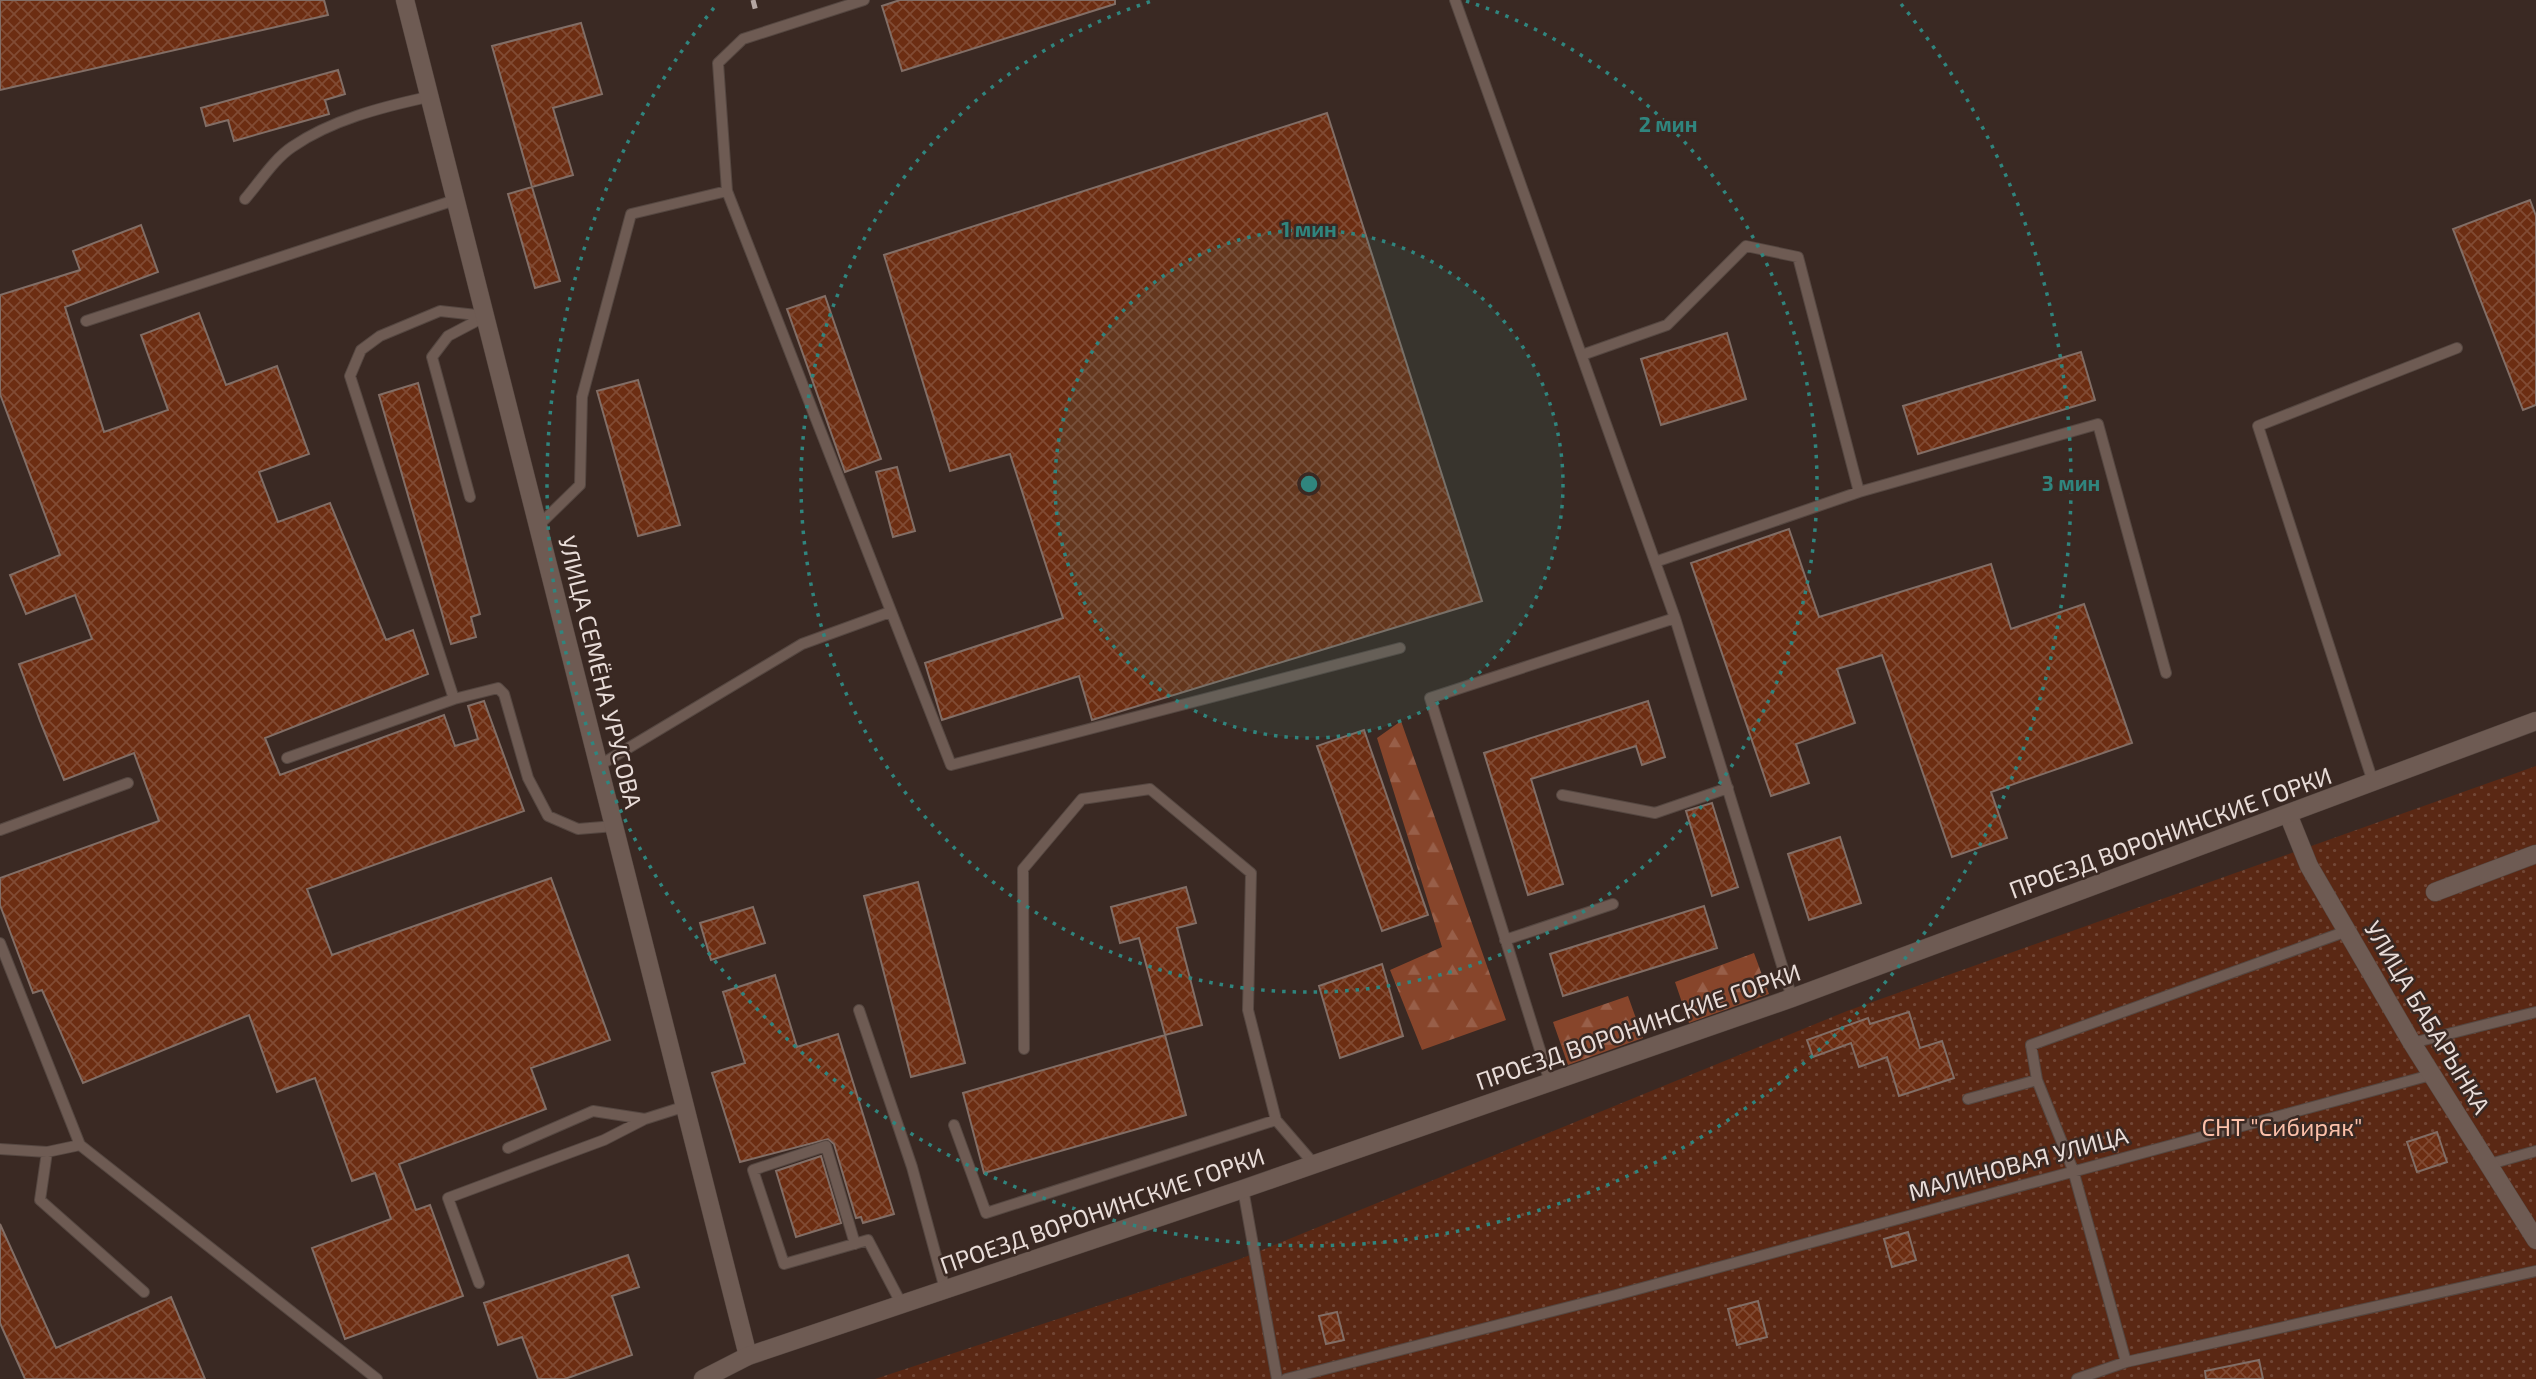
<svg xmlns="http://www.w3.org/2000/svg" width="2536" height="1379" font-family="'Exo 2',sans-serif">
	<defs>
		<pattern id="grass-dots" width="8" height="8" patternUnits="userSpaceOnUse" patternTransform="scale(1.75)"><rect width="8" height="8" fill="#5a2814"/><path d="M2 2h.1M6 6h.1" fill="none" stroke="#724736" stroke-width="1.8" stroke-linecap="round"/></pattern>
		<pattern id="forest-firs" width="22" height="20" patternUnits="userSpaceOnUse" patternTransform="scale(1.75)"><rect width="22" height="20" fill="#87452b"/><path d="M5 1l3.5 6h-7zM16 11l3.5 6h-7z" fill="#985f49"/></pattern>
		<pattern id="building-cross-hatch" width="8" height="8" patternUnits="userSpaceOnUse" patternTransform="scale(1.75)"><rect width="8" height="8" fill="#6c2d12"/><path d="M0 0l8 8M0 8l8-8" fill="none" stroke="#814b34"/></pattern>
	</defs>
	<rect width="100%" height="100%" fill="#3a2923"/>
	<path fill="url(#grass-dots)" d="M2536 766V1379H875L1240 1259 1847 1011Z"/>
	<path fill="url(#forest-firs)" d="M1401 721 1506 1020 1422 1050 1390 970 1442 947 1377 738Z
		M1754 953 1769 994 1689 1023 1675 982Z
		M1628 996 1643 1038 1568 1065 1553 1022Z"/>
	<path fill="url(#building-cross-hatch)" stroke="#826e66" stroke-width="2" d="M0 0H324L328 15 0 90Z
		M900 0H1115V4L902 71 882 6Z
		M581 23 602 94 553 108 573 175 532 187 492 46Z
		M338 70 345 94 325 100 329 114 234 141 228 120 206 126 201 108Z
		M1327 113 1482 601 1092 720 1079 676 942 720 925 663 1063 618 1010 454 950 471 884 255Z
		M532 187 560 281 535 288 508 194Z
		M2530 200 2536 216V405L2523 410 2453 229Z
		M141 225 158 272 65 307 104 432 168 410 141 335 199 313 226 385 277 366 309 454 259 472 278 522 330 503 386 640 413 630 428 674 265 738 280 775 444 715 455 746 478 739 468 706 484 701 524 811 307 889 332 955 551 878 610 1040 531 1068 546 1109 399 1164 416 1210 430 1205 463 1296 345 1339 312 1248 391 1219 375 1173 352 1181 315 1078 277 1092 249 1015 83 1083 42 990 33 993 0 905V878L159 821 134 753 64 780 40 721 19 664 92 639 75 595 26 614 10 575 60 555 0 394V295L80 270 73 251Z
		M825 296 881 459 845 472 787 309Z
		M1727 333 1746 399 1661 425 1641 359Z
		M2081 352 2095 400 1918 454 1903 406Z
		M638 380 680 525 638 536 597 391Z
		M418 383 480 614 471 617 476 637 451 644 379 395Z
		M897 467 915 531 893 537 876 472Z
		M1789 529 1819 617 1991 564 2011 629 2084 604 2132 743 1991 792 2007 838 1952 857 1882 655 1837 669 1855 723 1796 744 1809 783 1771 796 1691 563Z
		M1648 701 1665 757 1642 765 1636 746 1531 779 1563 884 1528 895 1484 753Z
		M1364 730 1428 915 1382 931 1317 746Z
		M1712 803 1738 887 1712 896 1686 811Z
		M1840 837 1861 903 1809 920 1788 854Z
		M918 882 965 1063 911 1077 864 896Z
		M1186 887 1196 923 1177 928 1202 1025 1165 1035 1139 938 1120 943 1111 907Z
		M1704 906 1717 948 1563 996 1550 954Z
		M753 907 765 943 711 960 700 923Z
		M1382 964 1403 1036 1340 1058 1319 986Z
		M775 975 797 1047 838 1034 894 1214 863 1223 861 1217 856 1218 834 1144 828 1139 740 1162 712 1073 745 1063 723 992Z
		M1909 1012 1920 1048 1942 1041 1954 1078 1899 1096 1887 1057 1859 1067 1851 1043 1813 1057 1807 1040 1868 1018 1870 1024Z
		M1165 1035 1186 1115 984 1173 963 1093Z
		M2437 1132 2447 1162 2417 1172 2407 1142Z
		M821 1156 841 1223 796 1237 776 1171Z
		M0 1224 56 1348 171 1297 205 1379H25L0 1323Z
		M1908 1232 1916 1260 1892 1267 1884 1239Z
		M628 1255 639 1287 612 1296 632 1355 565 1379H538L522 1337 498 1345 484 1303Z
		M1758 1301 1767 1337 1737 1345 1728 1309Z
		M1337 1312 1344 1340 1326 1344 1319 1316Z
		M2259 1360 2263 1379H2206L2205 1371Z"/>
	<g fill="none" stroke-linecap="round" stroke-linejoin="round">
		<g stroke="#554741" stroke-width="12">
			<path id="lane" d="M864 0 743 39 718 63 727 191 951 765 1400 648
				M1455 0 1675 618 1792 998
				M245 199C259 183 274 159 292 147 331 120 382 107 428 97
				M86 321 455 200
				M1582 355 1667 325 1746 246 1798 257 1859 492 1655 562
				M1859 492 2098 424 2166 673
				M470 497 432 357 448 336 486 316 440 311 380 336 361 350 350 376 454 699 498 688 504 694 528 778 548 816 578 829 615 826
				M539 525 580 485 582 397 631 214 727 191
				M287 758 454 699
				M600 765 802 644 890 612
				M2373 782 2258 426 2457 348
				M1562 795 1655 813 1728 788
				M0 830 128 783
				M1505 940 1613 904
				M0 943 80 1145 377 1379
				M859 1010 912 1167 945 1289
				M2412 1043 2536 1012
				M1024 1049 1023 869 1082 799 1150 789 1251 873 1248 1010 1276 1120 1314 1164
				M1550 1082 1430 698 1675 618
				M1968 1099 2037 1080
				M954 1125 986 1213 1276 1120
				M508 1148 593 1111 645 1119
				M0 1149 47 1152 80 1145
				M47 1152 40 1200 144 1292
				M2490 1164 2536 1151
				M1243 1189 1277 1379
				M855 1244 826 1146 753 1170 784 1264 868 1240 901 1303
				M479 1283 448 1198 604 1140 645 1119 686 1106
				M2126 1362 2073 1170 2037 1080 2031 1045 2347 931
				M1286 1379 1616 1295 2431 1075
				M2077 1379 2126 1362 2536 1271"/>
		</g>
		<g stroke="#554741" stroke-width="19">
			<path id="street" d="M405 0 748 1356
				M2288 814 2309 866 2412 1043 2536 1240
				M2435 892 2536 854"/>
		</g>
		<g stroke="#554741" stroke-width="19">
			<path id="secondary" d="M703 1379 748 1356 1243 1189 1792 998 2536 721"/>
		</g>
		<use href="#lane" stroke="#6e5b53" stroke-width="10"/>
		<use href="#street" stroke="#6e5b53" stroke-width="18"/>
		<use href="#secondary" stroke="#6e5b53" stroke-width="18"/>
		<path stroke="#b4a6a2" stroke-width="5" stroke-dasharray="9 9" stroke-linecap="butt" d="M753 0 756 12"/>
	</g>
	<circle cx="1309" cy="484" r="254" fill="#30857e" fill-opacity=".12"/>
	<g fill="none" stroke="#30857e" stroke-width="3.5" stroke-dasharray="3.5 7">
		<circle cx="1309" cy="484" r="254"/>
		<path d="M1466 1A508 508 0 1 1 1152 1"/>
		<path d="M1901 4A762 762 0 1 1 717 4"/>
	</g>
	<g text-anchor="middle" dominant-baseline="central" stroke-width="5" stroke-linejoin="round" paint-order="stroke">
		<g font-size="24" fill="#e9ddd9" stroke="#3a2923">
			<text transform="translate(601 672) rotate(76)">УЛИЦА СЕМЁНА УРУСОВА</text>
			<text transform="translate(2170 832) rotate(-20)">ПРОЕЗД ВОРОНИНСКИЕ ГОРКИ</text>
			<text transform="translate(2428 1017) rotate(59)">УЛИЦА БАБАРЫНКА</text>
			<text transform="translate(1638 1026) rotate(-19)">ПРОЕЗД ВОРОНИНСКИЕ ГОРКИ</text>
			<text transform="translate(2018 1163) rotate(-15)">МАЛИНОВАЯ УЛИЦА</text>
			<text transform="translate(1102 1210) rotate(-19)">ПРОЕЗД ВОРОНИНСКИЕ ГОРКИ</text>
		</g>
		<g font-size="24" fill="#fcc0a9" stroke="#3a2923">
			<text x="2282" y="1126">СНТ "Сибиряк"</text>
		</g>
	</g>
	<circle cx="1309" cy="484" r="10" fill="#30857e" stroke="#3a2923" stroke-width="3.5"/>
	<g font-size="21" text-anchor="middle" font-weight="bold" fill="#30857e" stroke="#3a2923" stroke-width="5" stroke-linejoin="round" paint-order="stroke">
		<text x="1668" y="132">2 мин</text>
		<text x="1309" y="237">1 мин</text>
		<text x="2071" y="491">3 мин</text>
	</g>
</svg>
